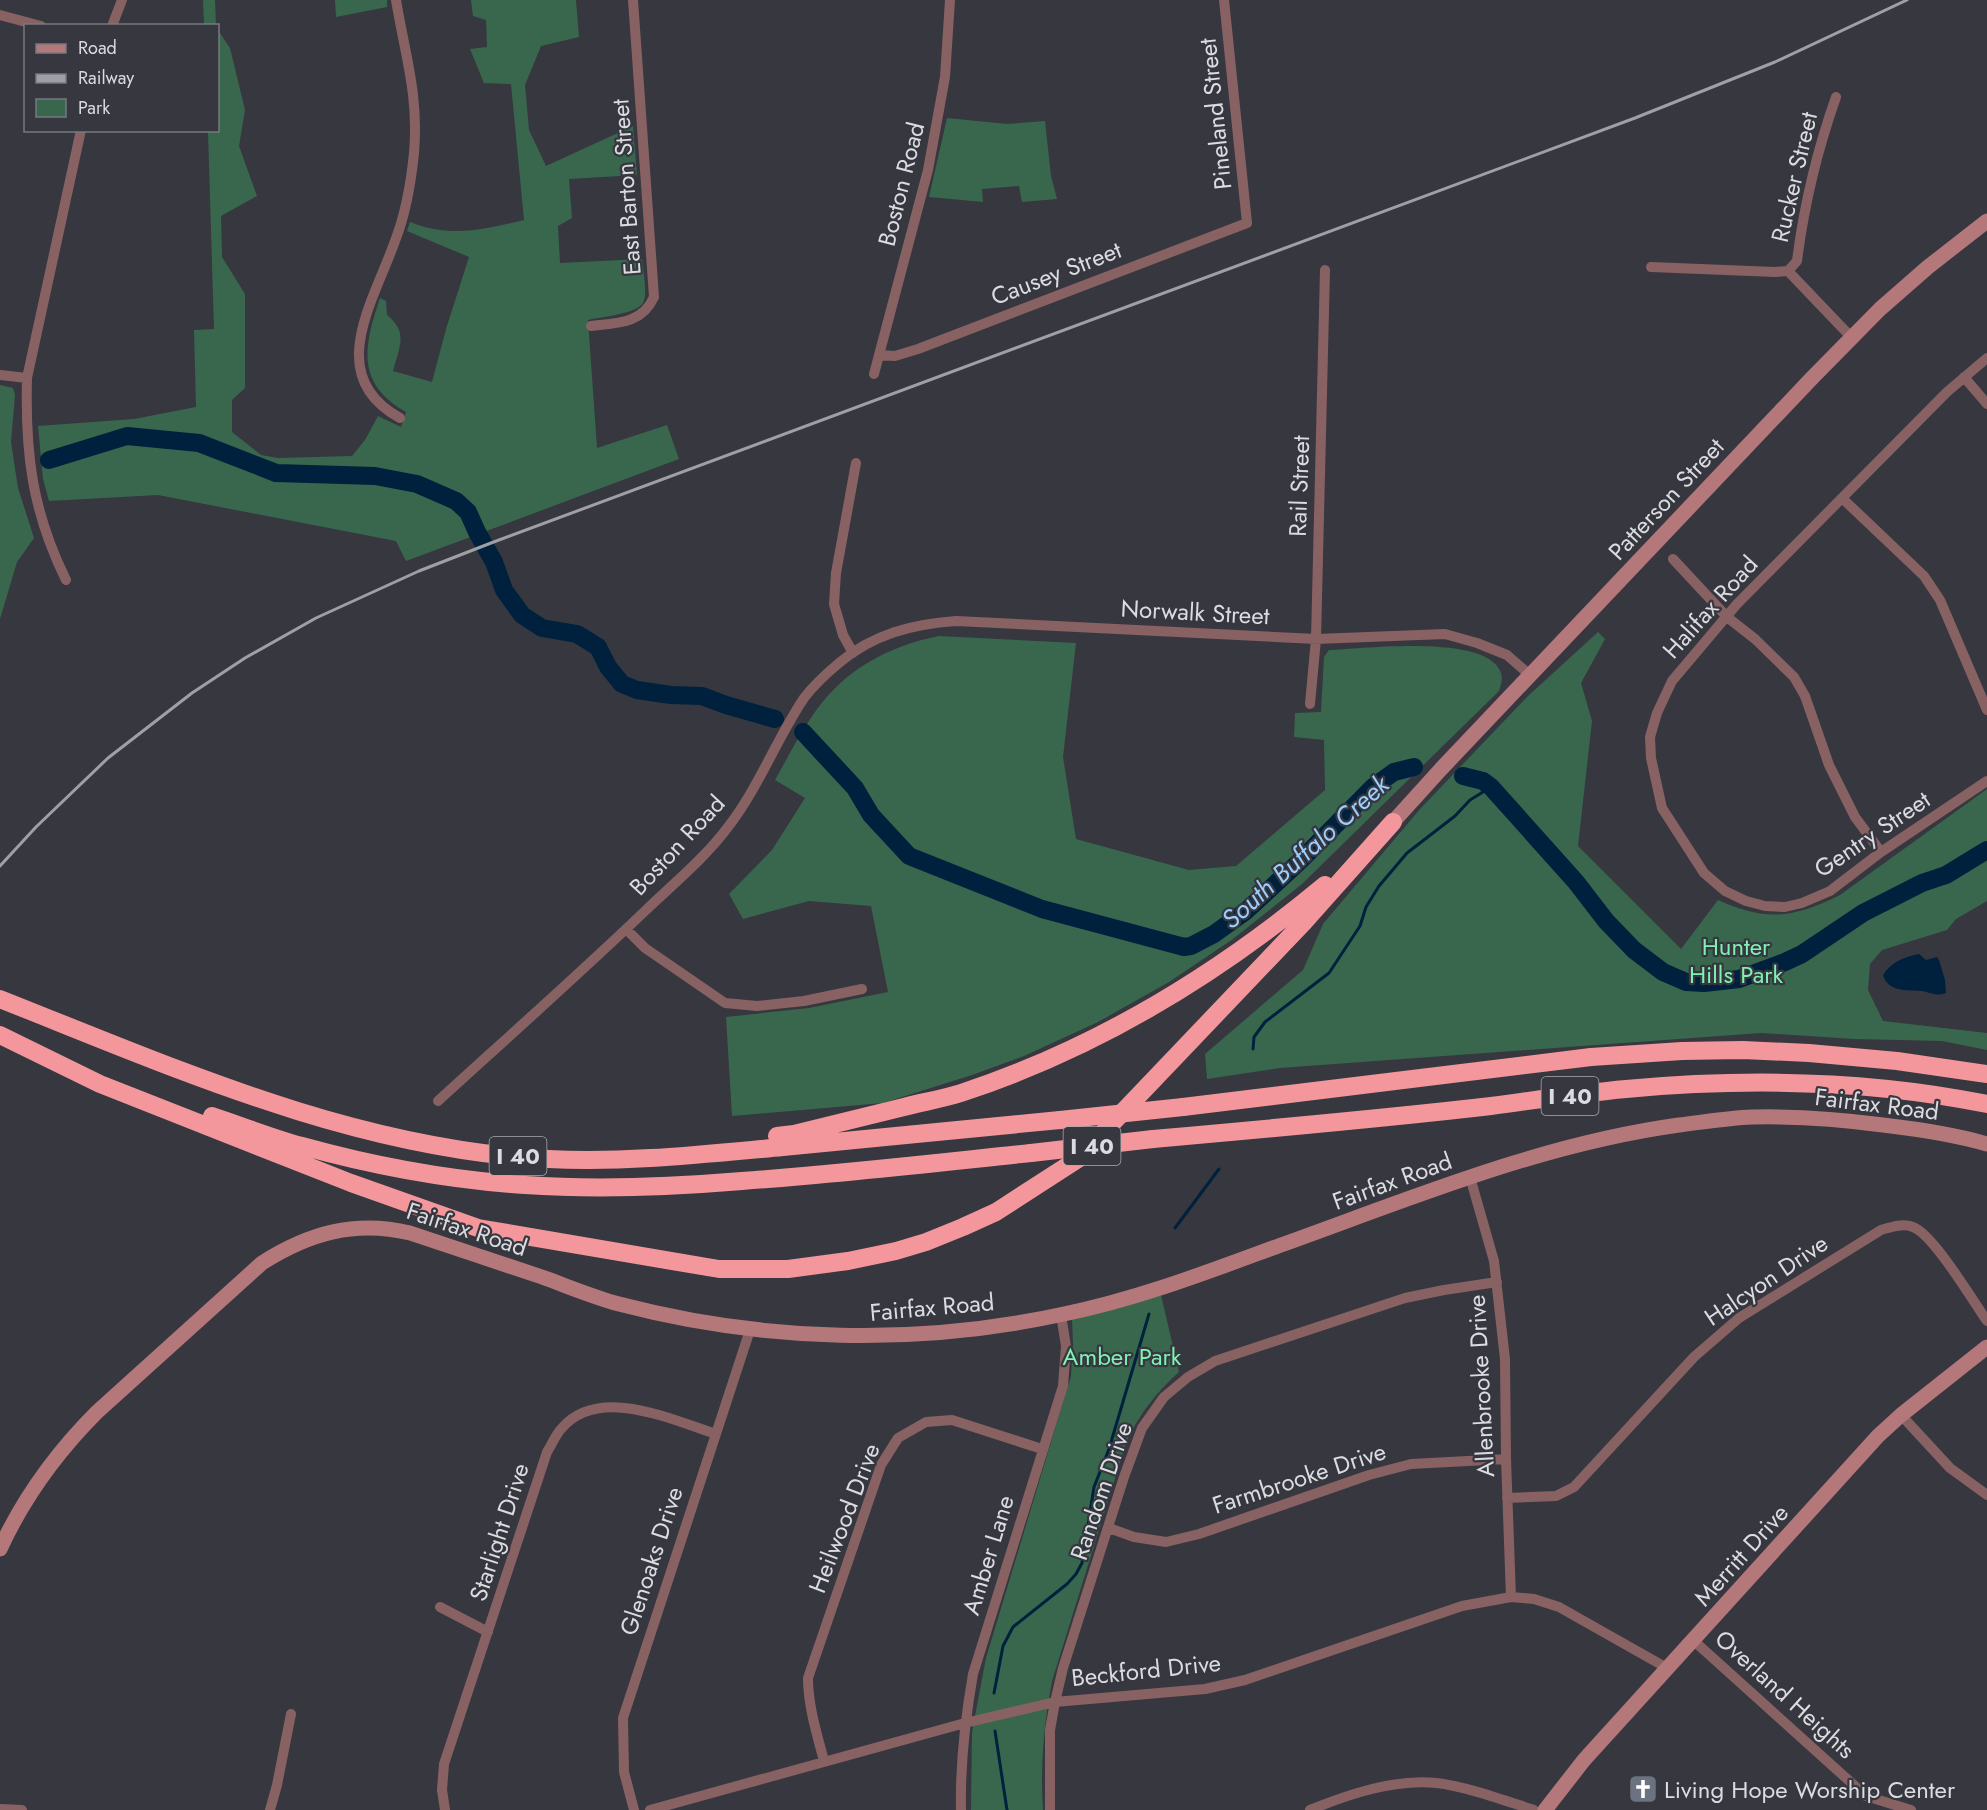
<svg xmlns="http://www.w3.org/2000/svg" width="1987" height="1810" font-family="Jost,sans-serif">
	<rect width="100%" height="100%" fill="#36373f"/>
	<path fill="#39674d" d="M203 0H215L216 25H204Z
		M335 0H387V7L336 17Z
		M471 0H576L579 37 541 46 525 85 529 130 546 166 633 126 637 175 569 179 572 218 558 226 560 263 642 259C643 269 648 295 643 303 636 314 600 317 588 320L597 448 667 425 679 459 406 561 396 541 158 495 49 501 43 479 38 426 134 419 196 407 194 330 214 329 208 131 218 130V30L230 48 245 110 239 146 257 196 221 216 222 257 245 294V388L232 400V432L261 455 278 458 352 456 365 440 378 416 401 427 406 412C355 383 364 346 380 298L386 301 387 315C409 333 399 347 393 371L432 382 446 329 469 257 407 231 410 222C450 238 483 230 524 220L511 84 484 83 470 49 487 47 486 20 473 16Z
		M947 118 1007 124 1045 121 1051 176 1057 199 1022 202 1019 186 982 189 983 202 929 197Z
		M0 385 13 388 15 395 11 442 18 488 34 538 17 562 0 619Z
		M1598 632 1605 639 1581 683 1592 721 1578 846 1681 949 1718 900C1767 922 1793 918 1840 895L1987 789V901L1956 919 1947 930 1882 950 1870 964 1868 990 1883 1021 1987 1033V1050L1942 1041 1854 1039 1761 1033 1280 1068 1207 1079 1205 1054 1303 970 1323 924 1420 809 1528 696Z
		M939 636 1076 643 1063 757 1076 839 1189 870 1236 866 1325 790 1324 740 1294 737 1295 713 1321 712 1324 657 1329 650C1362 649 1488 633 1501 673 1503 679 1501 685 1499 691L1302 884 1233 939 1169 982 1098 1022 1024 1056 972 1075 883 1103 732 1116 726 1017 809 1008 888 992 871 906 809 901 743 919 729 894 772 850 805 798 775 780C788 757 800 733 815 712 845 669 889 646 939 636Z
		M1161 1295 1179 1372C1155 1394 1142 1411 1127 1440L1052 1681C1044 1724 1040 1766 1043 1810H971L972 1732 986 1658 1071 1376 1073 1344 1072 1318Z"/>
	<path fill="#00213d" d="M1919 954 1926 960 1937 957 1939 960 1945 980 1946 993C1936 997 1930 992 1921 991 1906 990 1888 992 1883 975 1891 962 1904 957 1919 954Z"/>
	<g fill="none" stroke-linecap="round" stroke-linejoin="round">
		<path stroke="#00213d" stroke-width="3" d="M1253 1049 1254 1037 1265 1022 1329 973 1360 926 1366 907 1379 886 1407 853 1455 816 1470 800 1491 787
			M1175 1228 1219 1169
			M994 1693 1003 1646 1013 1627 1067 1584 1076 1574 1082 1563 1094 1487 1109 1449 1149 1314
			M995 1731 1007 1810"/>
		<path stroke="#00213d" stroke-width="18" d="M49 460 127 436 199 443 276 473 375 476 417 484 456 501 468 512 477 532 494 562 504 590 522 615 542 628 577 634 598 647 608 667 622 684 637 690 671 695 702 696 726 705 775 719
			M803 732 855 788 871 815 909 856 1042 909 1184 947 1191 946 1214 934 1246 911 1300 861 1373 787 1394 772 1414 767
			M1463 776 1483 781 1491 787 1576 882 1606 921 1634 950 1663 972 1686 982 1704 983 1739 979 1785 962 1802 954 1863 913 1922 883 1946 875 1987 850"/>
		<path stroke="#886163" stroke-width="10" d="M396 0C405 55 419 95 414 153 411 183 406 213 395 241 374 301 323 376 400 418
			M0 15 41 26
			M112 26 122 0
			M1651 267 1775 272 1788 271 1797 261C1804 205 1817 151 1836 97
			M1788 271 1852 338
			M591 326C617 323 642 324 654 297L633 0
			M879 355 895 356 918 349 1247 223 1224 0
			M1987 358 1947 392 1737 604 1672 681 1657 713 1650 737 1651 758 1662 808 1704 873 1725 891 1746 901 1765 906 1785 907 1802 903 1830 891 1881 852 1987 781
			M874 374 928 170 945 77 950 0
			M0 375 27 378
			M1964 377 1987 404
			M1843 499 1924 576 1940 600 1987 710
			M1673 559 1727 617 1755 639 1794 677 1805 696 1829 765 1855 817 1881 852
			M66 580C32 511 25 453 27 378L81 130
			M853 653 843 635 834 604 836 573 856 463
			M1310 704 1316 639 1325 270
			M626 929 645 948 725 1003 757 1006 804 1001 862 989
			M438 1101C507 1038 577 976 645 911 673 884 705 858 728 827 759 787 776 740 804 698 814 685 827 673 839 663 873 634 913 624 956 621L1316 639 1445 634 1477 643 1507 655 1530 675
			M1470 1177 1494 1261 1505 1359 1506 1459 1511 1597
			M1901 1415 1950 1468 1987 1495
			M1507 1498 1556 1496 1574 1487 1694 1357 1739 1318 1881 1230C1891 1227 1903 1223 1913 1227 1933 1234 1973 1301 1987 1321
			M1109 1528 1134 1537 1166 1542 1199 1534 1369 1475 1411 1464 1506 1459
			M440 1607 488 1632
			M1694 1641 1866 1796 1911 1810
			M824 1761C817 1734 808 1706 808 1678L881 1465 898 1438 926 1422 952 1420 1042 1449
			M0 1809 22 1810
			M270 1810 277 1785 291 1714
			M445 1810 442 1790 444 1764 547 1452C552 1444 556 1434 562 1428 599 1385 672 1420 716 1434
			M634 1810 624 1772 623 1718 750 1330
			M650 1810 965 1723 1055 1702 1205 1689 1245 1680 1462 1606 1511 1597 1534 1599 1559 1607 1667 1668
			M961 1810C960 1764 965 1720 973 1674L1063 1386 1066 1346 1061 1315
			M1050 1810V1730L1055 1702 1063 1668 1124 1477 1142 1428 1164 1397 1188 1377 1215 1361 1405 1298 1444 1290 1497 1282
			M1310 1810C1349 1794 1394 1779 1436 1783 1465 1786 1506 1801 1534 1810"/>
		<path stroke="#b4777a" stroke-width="15" d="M1393 822 1441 769 1812 378 1880 309 1928 267 1987 221
			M0 1549C24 1497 57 1452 97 1412L262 1263C309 1233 355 1220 410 1233 454 1248 498 1262 542 1277 567 1286 593 1297 619 1304 764 1342 917 1346 1064 1314 1138 1299 1210 1271 1281 1245 1412 1198 1541 1144 1679 1125 1704 1122 1728 1118 1752 1117 1796 1116 1839 1119 1883 1125 1917 1129 1953 1134 1987 1144
			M1545 1810 1584 1760 1878 1436 1901 1415 1987 1347"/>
		<path stroke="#f3979c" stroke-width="18" d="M0 999C177 1069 355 1149 548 1159 627 1163 705 1154 783 1147 875 1138 968 1129 1060 1120
			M0 1035 100 1084 351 1183 478 1228 719 1269H788L848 1261 896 1251 926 1242 963 1227 996 1212 1078 1159 1304 922 1393 822
			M1183 1107 1591 1057 1682 1051 1743 1050 1809 1053 1897 1061 1987 1074
			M212 1116C242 1126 272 1138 302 1146 374 1166 450 1180 525 1185 598 1190 670 1187 742 1181 839 1174 935 1163 1031 1153
			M777 1136 794 1134C830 1125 867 1116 904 1107 923 1102 942 1099 961 1093 1095 1049 1217 975 1325 885
			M1153 1139C1266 1129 1379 1119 1491 1106 1536 1100 1581 1093 1626 1089 1746 1078 1869 1080 1987 1104"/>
		<path stroke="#9fa0a6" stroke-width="3" d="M0 866 36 827 108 758 192 693 245 658 316 618 419 571 491 543 1635 118 1775 62 1907 0"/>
		<path stroke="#f3979c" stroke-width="18" d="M1060 1120 1183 1107
			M1031 1153 1153 1139"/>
	</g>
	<defs>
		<g id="church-square" transform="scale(1.5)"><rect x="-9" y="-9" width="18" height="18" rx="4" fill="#6b7280" stroke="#36373f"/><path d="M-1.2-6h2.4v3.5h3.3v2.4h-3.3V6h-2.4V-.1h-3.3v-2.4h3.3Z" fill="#fff"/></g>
	</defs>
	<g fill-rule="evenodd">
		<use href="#church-square" x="1643" y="1789"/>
	</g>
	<g text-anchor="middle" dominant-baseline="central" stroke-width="4.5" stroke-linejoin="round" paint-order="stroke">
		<g fill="#36373f" stroke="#aaaab0" stroke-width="1.5">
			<rect x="1541.5" y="1077" width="57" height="38" rx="4.5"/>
			<rect x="1063.5" y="1127" width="57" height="38" rx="4.5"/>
			<rect x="489.5" y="1137" width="57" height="38" rx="4.5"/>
		</g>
		<g font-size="22" font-weight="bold" fill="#dbdce1">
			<text x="1570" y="1096">I 40</text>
			<text x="1092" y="1146">I 40</text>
			<text x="518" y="1156">I 40</text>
		</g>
		<g font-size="24" fill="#dbdce1" stroke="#36373f">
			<text transform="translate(1215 114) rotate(-96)">Pineland Street</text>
			<text transform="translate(1794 177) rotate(-77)">Rucker Street</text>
			<text transform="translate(901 184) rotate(-76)">Boston Road</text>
			<text transform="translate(626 187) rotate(-94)">East Barton Street</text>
			<text transform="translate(1056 273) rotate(-21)">Causey Street</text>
			<text transform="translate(1299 486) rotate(-88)">Rail Street</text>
			<text transform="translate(1666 499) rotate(-47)">Patterson Street</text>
			<text transform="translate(1710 607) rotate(-48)">Halifax Road</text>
			<text transform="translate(1195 612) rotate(3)">Norwalk Street</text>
			<text transform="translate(1872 834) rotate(-34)">Gentry Street</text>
			<text transform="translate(677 845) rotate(-47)">Boston Road</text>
			<text transform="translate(1877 1104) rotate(7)">Fairfax Road</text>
			<text transform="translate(1392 1181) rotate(-20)">Fairfax Road</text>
			<text transform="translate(467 1229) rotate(18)">Fairfax Road</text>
			<text transform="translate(1766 1280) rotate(-34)">Halcyon Drive</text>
			<text transform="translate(932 1307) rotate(-5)">Fairfax Road</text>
			<text transform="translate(1481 1386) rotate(-93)">Allenbrooke Drive</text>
			<text transform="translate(1299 1478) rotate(-18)">Farmbrooke Drive</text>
			<text transform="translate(1101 1491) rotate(-71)">Random Drive</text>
			<text transform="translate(844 1518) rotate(-69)">Heilwood Drive</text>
			<text transform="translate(499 1532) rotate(-72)">Starlight Drive</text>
			<text transform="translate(988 1555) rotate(-73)">Amber Lane</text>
			<text transform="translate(1741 1555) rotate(-48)">Merritt Drive</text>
			<text transform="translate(651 1561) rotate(-72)">Glenoaks Drive</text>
			<text transform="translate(1146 1670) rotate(-6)">Beckford Drive</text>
			<text transform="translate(1785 1694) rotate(42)">Overland Heights</text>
		</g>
		<g font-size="24" fill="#7df2b2" stroke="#36373f">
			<text x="1736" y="946">Hunter<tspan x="1736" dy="28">Hills Park</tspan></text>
			<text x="1122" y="1356">Amber Park</text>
		</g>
		<g font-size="24" fill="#dbdce1" stroke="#36373f" text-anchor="start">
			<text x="1664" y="1789">Living Hope Worship Center</text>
		</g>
		<g font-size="26" font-style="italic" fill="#9bcefd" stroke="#36373f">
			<text transform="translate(1305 852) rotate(-42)">South Buffalo Creek</text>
		</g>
	</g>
	<rect x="24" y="24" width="195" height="108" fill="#36373f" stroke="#787980" stroke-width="1.5"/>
	<rect x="36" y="44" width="30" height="9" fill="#b4777a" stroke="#787980" stroke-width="1.5"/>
	<text x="78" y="54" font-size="18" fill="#dbdce1">Road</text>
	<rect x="36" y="74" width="30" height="9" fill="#9fa0a6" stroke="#787980" stroke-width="1.5"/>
	<text x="78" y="84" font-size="18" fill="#dbdce1">Railway</text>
	<rect x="36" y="99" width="30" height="18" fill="#39674d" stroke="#787980" stroke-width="1.5"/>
	<text x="78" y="114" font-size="18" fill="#dbdce1">Park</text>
</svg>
